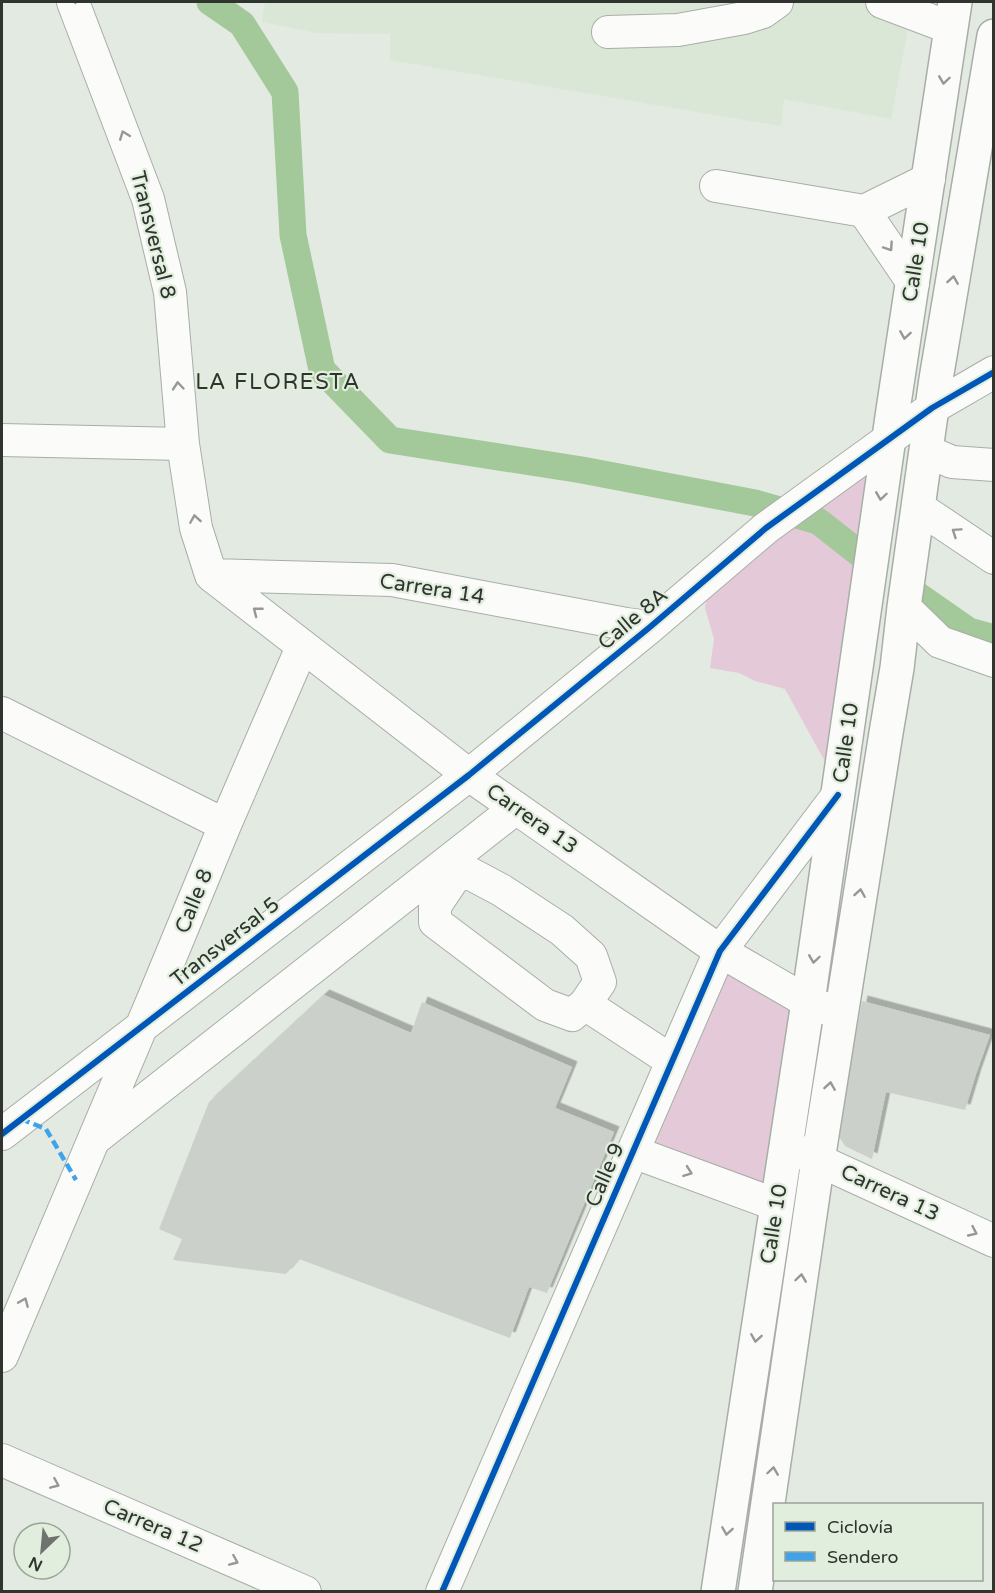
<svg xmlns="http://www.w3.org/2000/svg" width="995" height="1593" font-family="'Varela Round',sans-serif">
	<defs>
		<filter id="shadow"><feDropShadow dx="5.5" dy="-5.5" stdDeviation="0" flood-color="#0004"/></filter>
	</defs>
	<rect width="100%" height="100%" fill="#e3eae1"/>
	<path fill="#dae7d6" d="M265 2H913L891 119 784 99 781 126 390 60V34L317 33 262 22Z"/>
	<path fill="#e4cad8" d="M881 452 834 778 785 689 755 681 739 673 710 668 714 639 705 608 707 596Z
		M727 972 797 1011 770 1191 647 1145Z"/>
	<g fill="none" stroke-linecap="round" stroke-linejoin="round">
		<path stroke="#a3c89a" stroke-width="27" d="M210 2 242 24 285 92 293 235 322 370 390 440 582 470 755 503 818 521 860 554
			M913 592 969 631 994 638"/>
	</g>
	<path fill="#cbd0ca" filter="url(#shadow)" d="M324 995 411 1033 422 1002 572 1067 555 1108 614 1132 547 1293 529 1287 510 1338 299 1259 286 1274 173 1260 182 1239 159 1229 209 1102Z
		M862 1001 990 1035 976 1074 965 1110 886 1092 872 1159 845 1146 838 1135Z"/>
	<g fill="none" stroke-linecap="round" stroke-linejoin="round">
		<g stroke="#a8aea7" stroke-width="34">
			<path id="minor" d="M73 2 148 199 170 292 183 444 196 528 211 575
				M882 2 951 28
				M608 32 678 30 744 18 763 12 777 2
				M716 186 864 211 929 179
				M864 211 913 283
				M2 440 183 444
				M926 451 952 462 994 465
				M918 507 994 558
				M211 575 469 775 720 951 808 1002 841 1014
				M211 575 392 580 626 624 650 627
				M904 607 940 642 994 661
				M2 713 225 825
				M469 873 501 890 562 930 591 956 600 982 585 1004 572 1015 545 1005 435 922V906L455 876Z
				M585 1004 672 1061
				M2 1134 469 775 650 627 766 528 932 408 994 372
				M96 1138 516 808
				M796 1150 994 1241
				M633 1152 777 1205
				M2 1356 154 997 225 825 302 647
				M2 1460 305 1592
				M442 1592 720 951 838 795"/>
		</g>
		<g stroke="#a8aea7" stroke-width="36">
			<path id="major" d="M718 1592 808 1002 893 410 955 2
				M755 1592 818 1160 886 733 897 668 904 607 936 379 994 36"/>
		</g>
		<use href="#minor" stroke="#fbfcfa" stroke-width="32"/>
		<use href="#major" stroke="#fbfcfa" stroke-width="33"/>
		<path stroke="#3ea3eb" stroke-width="4.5" stroke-dasharray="9 4.5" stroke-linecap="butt" d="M74 3 75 2
			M21 1119 46 1129 76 1180"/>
		<g stroke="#e1eedd" stroke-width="10">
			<path id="cycleway" d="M2 1134 469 775 650 627 766 528 932 408 994 372
				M442 1592 720 951 838 795"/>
		</g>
		<use href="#cycleway" stroke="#0057b8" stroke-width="6"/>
	</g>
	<defs><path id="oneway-chevron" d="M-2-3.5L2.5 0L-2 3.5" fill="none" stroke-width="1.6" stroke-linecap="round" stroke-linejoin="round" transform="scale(1.5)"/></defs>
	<g stroke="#959894">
		<use href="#oneway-chevron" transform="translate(944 80) rotate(98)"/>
		<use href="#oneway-chevron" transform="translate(124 135) rotate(-111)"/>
		<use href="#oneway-chevron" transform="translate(889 247) rotate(56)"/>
		<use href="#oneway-chevron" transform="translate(953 280) rotate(-81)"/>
		<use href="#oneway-chevron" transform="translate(905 335) rotate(99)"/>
		<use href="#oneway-chevron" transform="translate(178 386) rotate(-95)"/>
		<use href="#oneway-chevron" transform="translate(881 496) rotate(98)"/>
		<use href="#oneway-chevron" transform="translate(195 519) rotate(-99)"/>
		<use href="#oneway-chevron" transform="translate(956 532) rotate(-146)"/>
		<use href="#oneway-chevron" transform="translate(257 611) rotate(-142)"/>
		<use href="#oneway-chevron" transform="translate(860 893) rotate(-81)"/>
		<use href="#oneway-chevron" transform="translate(814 959) rotate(98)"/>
		<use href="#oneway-chevron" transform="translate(830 1086) rotate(-81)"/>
		<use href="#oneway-chevron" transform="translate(688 1172) rotate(20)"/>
		<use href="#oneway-chevron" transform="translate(973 1232) rotate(25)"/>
		<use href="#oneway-chevron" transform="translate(801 1278) rotate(-82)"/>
		<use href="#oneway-chevron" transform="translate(24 1302) rotate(-67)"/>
		<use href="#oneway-chevron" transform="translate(756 1338) rotate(99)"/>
		<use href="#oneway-chevron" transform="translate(773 1471) rotate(-82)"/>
		<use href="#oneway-chevron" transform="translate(55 1484) rotate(23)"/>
		<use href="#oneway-chevron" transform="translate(727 1531) rotate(99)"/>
		<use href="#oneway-chevron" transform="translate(234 1561) rotate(23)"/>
	</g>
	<g text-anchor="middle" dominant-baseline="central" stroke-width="4.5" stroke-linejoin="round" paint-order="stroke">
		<g font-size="21" fill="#2f342e" stroke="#e1eedd">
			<text transform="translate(153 235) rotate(76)">Transversal 8</text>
			<text transform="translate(916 262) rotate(-81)">Calle 10</text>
			<text transform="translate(432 589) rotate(9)">Carrera 14</text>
			<text transform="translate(633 619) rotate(-40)">Calle 8A</text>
			<text transform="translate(846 743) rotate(-82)">Calle 10</text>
			<text transform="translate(532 819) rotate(35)">Carrera 13</text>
			<text transform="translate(194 901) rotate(-68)">Calle 8</text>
			<text transform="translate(225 942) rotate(-38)">Transversal 5</text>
			<text transform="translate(605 1175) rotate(-67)">Calle 9</text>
			<text transform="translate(890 1193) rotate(25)">Carrera 13</text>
			<text transform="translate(774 1224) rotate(-81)">Calle 10</text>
			<text transform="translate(153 1526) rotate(23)">Carrera 12</text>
		</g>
		<g font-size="22" letter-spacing="1.5" fill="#2f342e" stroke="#e1eedd">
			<text x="278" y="382">LA FLORESTA</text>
		</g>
	</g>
	<rect width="995" height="1593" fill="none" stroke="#2f342e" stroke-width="6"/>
	<rect x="773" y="1503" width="210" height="78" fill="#e1eedd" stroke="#9aa497" stroke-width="1.5"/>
	<rect x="785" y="1522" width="30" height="9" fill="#0057b8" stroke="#9aa497" stroke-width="1.5"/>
	<text x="827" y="1533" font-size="18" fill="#2f342e">Ciclovía</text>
	<rect x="785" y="1552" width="30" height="9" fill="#3ea3eb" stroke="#9aa497" stroke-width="1.5"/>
	<text x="827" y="1563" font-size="18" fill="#2f342e">Sendero</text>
	<g transform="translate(42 1551) rotate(206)"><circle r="28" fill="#e1eedd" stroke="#9aa497" stroke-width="1.5"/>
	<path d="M0-4.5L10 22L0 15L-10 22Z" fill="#6e746d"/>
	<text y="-9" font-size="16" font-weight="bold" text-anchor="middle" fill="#2f342e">N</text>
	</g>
</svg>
